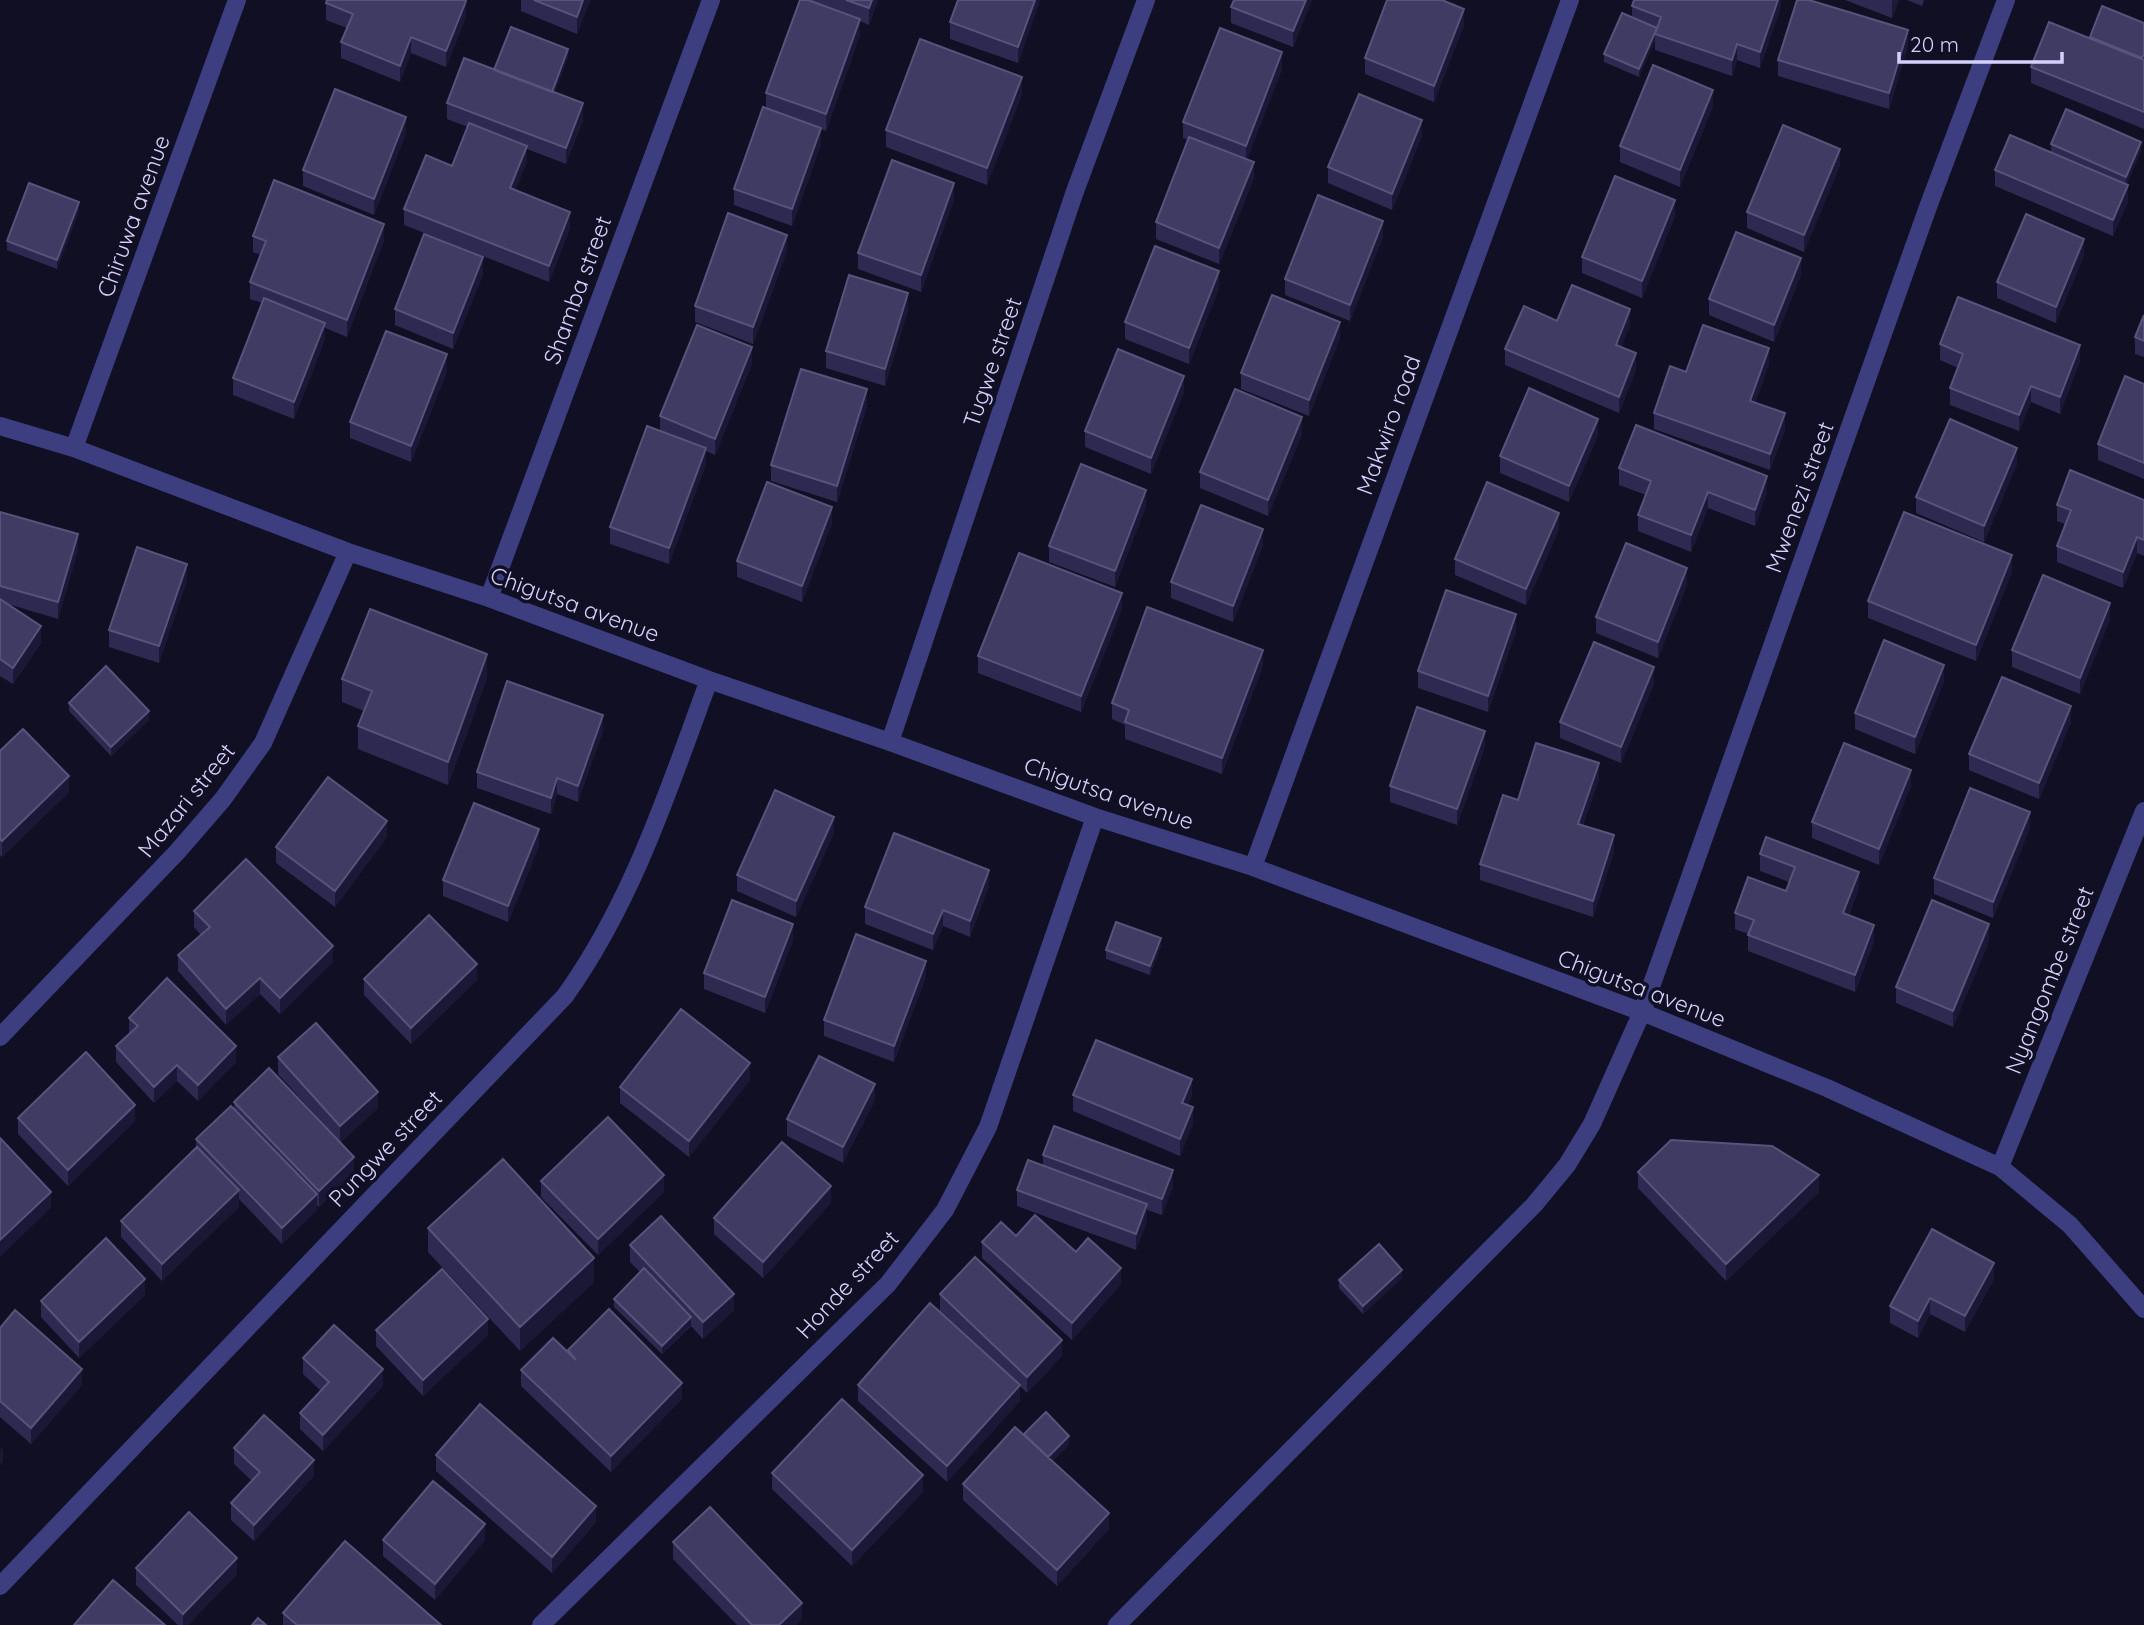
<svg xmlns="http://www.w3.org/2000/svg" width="2144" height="1625" font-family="Quicksand,sans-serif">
	<rect width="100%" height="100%" fill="#110f23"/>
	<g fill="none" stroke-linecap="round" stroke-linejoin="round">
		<path stroke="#3c3e80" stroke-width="18" d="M0 426 74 448 348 552 489 598 709 680 890 742 1095 817 1253 867 1642 1012 1827 1088 2000 1167 2070 1225 2144 1309
			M74 448 237 0
			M489 598 711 0
			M890 742 1074 194 1146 0
			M1253 867 1570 0
			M0 1037 178 851 223 799 263 743 348 552
			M2000 1167 2144 811
			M0 1586 565 996C633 901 669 788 709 680
			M541 1625 888 1284 945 1210 988 1127 1095 817
			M1117 1625 1534 1205 1567 1165 1592 1124 1642 1012 1928 207 2006 0"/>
	</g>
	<path fill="#2e2950" d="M521 0H590L577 34 521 11Z
		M810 0H878L869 25 860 21V35L826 131 821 129V144L792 226 734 205V189L766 108V93Z
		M958 0H1040L1018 63 950 39V22Z
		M1234 0H1312L1293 47 1231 23V7Z
		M1781 0V6L1760 68 1737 60 1732 76 1655 50V40L1639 77 1604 62V54L1632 17V6Z
		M1845 0H1899L1892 18Z
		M1907 0H1924L1922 6Z
		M326 3 466 17 446 67 411 53 400 82 341 58V42L347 28 326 20Z
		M2144 23V129L2031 83V67L2090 38V37Z
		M1464 25 1434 102 1365 74V58Z
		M1908 46 1889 109 1778 76V60Z
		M568 57 554 93 583 120 566 164 527 149V162L515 190 570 228 549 282 404 225V209L452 166 468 127 447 119V103Z
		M1282 69 1247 159 1254 178 1219 264 1156 239V222L1188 140 1183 138V122Z
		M1022 94 987 185 886 147V130Z
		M1713 106 1680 187 1620 162V146Z
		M406 133 374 215 303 186V170Z
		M1422 136 1392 210 1328 183V167Z
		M2051 144 2141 150 2127 184 2128 201 2113 236 1995 186V170L2051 153Z
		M1840 165 1804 252 1747 228V212Z
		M954 199 921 292 858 269V253Z
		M79 211 57 269 7 250V241Z
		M1675 216 1642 298 1582 273V257Z
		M253 236 384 240 347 337 325 328V339L294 419 233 395V378L262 303 250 299V282L261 255 253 252Z
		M1383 237 1350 321 1285 295V279Z
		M787 251 753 344 695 322V306Z
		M2084 255 2056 323 1997 298V282Z
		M483 274 453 349 395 325V309Z
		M1801 275 1774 342 1709 315V299Z
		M1219 288 1189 364 1125 339V322Z
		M908 310 885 386 826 368V351Z
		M2144 315V357L2135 354V337Z
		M1557 321 1630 325 1621 347 1636 370 1619 413 1505 365V349Z
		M1340 338 1309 416 1241 389V373Z
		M1940 344 2080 361 2060 414 2031 402 2019 431 1950 405V388L1958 368 1940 360Z
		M752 364 715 455 706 451V464L669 564 610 544V527L660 431V416Z
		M1769 364 1755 403 1785 430 1770 470 1654 429V413L1686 372Z
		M447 371 411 462 350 438V422Z
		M2144 384V479L2098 460V444Z
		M1184 392 1151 474 1085 447V431Z
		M867 406 837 502 771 481V465Z
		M1302 434 1268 516 1200 488V472Z
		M1598 435 1569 502 1500 473V456Z
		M2017 464 1984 542 1916 513V497Z
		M1619 468 1767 492 1755 526 1708 508 1691 552 1638 531V515L1646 495 1619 485Z
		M2144 500V556L2137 553 2123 588 2057 562V546L2065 524 2057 521V505Z
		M1146 506 1115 587 1049 562V546Z
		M0 512 78 550 58 619 8 604 41 643 13 684 0 676Z
		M832 523 802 602 737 577V561Z
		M1559 529 1526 605 1455 575V559Z
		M1263 545 1233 622 1171 598V582Z
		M2012 572 1976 661 1868 618V601Z
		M187 580 159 663 109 647V630Z
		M1687 585 1658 658 1596 633V617Z
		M1122 609 1081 712 978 673V656Z
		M2110 619 2080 694 2012 667V650Z
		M1516 631 1488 712 1418 688V671Z
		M1263 666 1222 774 1125 739V725L1112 719V703Z
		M487 678 448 785 358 749V726L364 711 342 702V679Z
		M1944 681 1915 754 1855 729V713Z
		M1654 684 1621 763 1560 738V722Z
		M69 703 149 720 111 756 69 711Z
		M2071 722 2039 799 1969 770V754Z
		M603 731 578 802 557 794 551 814 477 788V772Z
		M1485 747 1457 825 1390 802V786Z
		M0 751 69 792 2 857 0 855Z
		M1599 779 1583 825 1614 852 1593 917 1480 880V864L1518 800Z
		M1911 786 1879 865 1812 838V822Z
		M2030 828 1993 918 1934 894V878Z
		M834 833 796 917 737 891V875Z
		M387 837 335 907 276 863V847Z
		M539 846 508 922 443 896V880Z
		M1760 854 1859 888 1849 915 1874 942 1855 992 1748 951V934L1735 929V913L1786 891 1789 882 1760 871Z
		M989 886 970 937 943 926 933 950 865 924V907Z
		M194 911 333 962 280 1014 260 994 226 1025 178 971V955L201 935 194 927Z
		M793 940 765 1013 704 989V973Z
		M1989 941 1953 1027 1896 1003V987Z
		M1161 946 1150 975 1106 959V950Z
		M926 977 894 1062 824 1036V1020Z
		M364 979 477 980 411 1044 364 995Z
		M129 1018 236 1062 198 1101 177 1081 154 1103 116 1062V1046L129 1034Z
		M278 1057 378 1108 340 1143 354 1173 319 1207 317 1205V1210L282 1244 239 1199V1207L162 1281 121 1237V1221L196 1147V1139L234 1108V1102L339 1141 278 1074Z
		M750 1080 689 1157 620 1103V1087Z
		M1073 1095H1192L1188 1105 1193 1124 1180 1156 1073 1111Z
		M875 1100 843 1163 787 1136V1119Z
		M18 1118 135 1121 68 1186 18 1134Z
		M1043 1155 1173 1186 1162 1215 1147 1210V1221L1136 1250 1017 1206V1190L1043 1165Z
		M1638 1172 1819 1192 1726 1281 1638 1188Z
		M541 1181 664 1192 598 1255 541 1197Z
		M831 1203 763 1278 714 1234V1218Z
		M428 1228 594 1282 520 1351 428 1252Z
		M1016 1236 1076 1252 1121 1284 1072 1340 982 1258V1242Z
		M630 1245 734 1310 703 1339 691 1326 662 1354 614 1307V1299L640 1272 630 1262Z
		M1402 1278 1363 1314 1339 1288V1280Z
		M1994 1279 1965 1332 1930 1314 1918 1338 1890 1323V1306Z
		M940 1294 1062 1356 1027 1393 1020 1386V1401L947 1482 858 1401V1385L986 1354 940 1311Z
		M145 1295 79 1358 41 1317V1301Z
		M0 1328 82 1385 31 1444 0 1417Z
		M376 1330 488 1335 423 1396 376 1346Z
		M568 1350 682 1399 611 1472 521 1386V1370L568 1352Z
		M303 1358 383 1386 323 1451 300 1429V1413L321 1391 303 1374Z
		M1069 1445 1052 1461 1109 1529 1057 1586 963 1500V1484Z
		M234 1448 314 1476 254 1541 231 1520V1503L252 1481 234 1464Z
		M436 1455 596 1522 552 1573 436 1471Z
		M772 1473 923 1492 852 1566 772 1489Z
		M383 1540H485L435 1600 383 1556Z
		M673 1542 802 1619 796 1625H737L673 1559Z
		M136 1568 237 1574 188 1625H178L136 1585Z
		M283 1613 441 1625H283Z"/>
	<path fill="#1b1736" d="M583 0H590L577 34V17Z
		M872 0H878L869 25V8Z
		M1035 0H1040L1018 63V47Z
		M1306 0H1312L1293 47V31Z
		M1778 0H1781V6L1760 68V52Z
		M1893 0H1899L1892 18V2Z
		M466 1V17L446 67V51Z
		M1464 9V25L1434 102V86Z
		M860 19V35L826 131V114Z
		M1657 28 1655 34V40L1639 77V69Z
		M1908 30V46L1889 109V93Z
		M411 37V53L400 82V66Z
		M1737 44V60L1732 76V60Z
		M568 49V57L549 107V99Z
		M1282 52V69L1246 163V146Z
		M1022 77V94L987 185V168Z
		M1713 90V106L1680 187V170Z
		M583 103V120L566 164V148Z
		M406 117V133L374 215V199Z
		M1422 120V136L1392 210V194Z
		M821 128V144L792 226V209Z
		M2141 142V150L2126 186V177Z
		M527 146V162L510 204V188Z
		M1840 149V165L1804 252V235Z
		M1254 162V178L1219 264V248Z
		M954 183V199L921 292V275Z
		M2128 185V201L2113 236V220Z
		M1675 200V216L1642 298V281Z
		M79 202V211L57 269V260Z
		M570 212V228L549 282V266Z
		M1383 221V237L1350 321V305Z
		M384 224V240L347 337V320Z
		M787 235V251L753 344V327Z
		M2084 239V255L2056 323V307Z
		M483 257V274L453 349V333Z
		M1801 258V275L1774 342V325Z
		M1219 271V288L1189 364V348Z
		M908 293V310L885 386V369Z
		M1630 309V325L1616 361V345Z
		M1340 322V338L1309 416V400Z
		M325 323V339L294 419V402Z
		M2080 345V361L2060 414V397Z
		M752 347V364L715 455V439Z
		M1769 348V364L1750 418V401Z
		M1636 353V370L1619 413V397Z
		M447 354V371L411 462V446Z
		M1184 376V392L1151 474V458Z
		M2031 386V402L2019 431V415Z
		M867 389V406L837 502V486Z
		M1785 413V430L1770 470V454Z
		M1302 417V434L1268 516V500Z
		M1598 419V435L1569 502V486Z
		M706 448V464L669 564V548Z
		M2017 448V464L1984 542V526Z
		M1767 476V492L1755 526V510Z
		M1146 490V506L1115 587V571Z
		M1708 492V508L1691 552V535Z
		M832 507V523L802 602V586Z
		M1559 513V529L1526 605V589Z
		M1263 529V545L1233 622V606Z
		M78 534V550L58 619V602Z
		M2137 537V553L2123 588V572Z
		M2012 555V572L1976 661V645Z
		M187 564V580L159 663V646Z
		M1687 568V585L1658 658V642Z
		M1122 593V609L1081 712V696Z
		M2110 603V619L2080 694V678Z
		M1516 614V631L1488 712V696Z
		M41 626V643L13 684V668Z
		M1263 650V666L1222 774V758Z
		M487 654V678L448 785V762Z
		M1944 665V681L1915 754V737Z
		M1654 667V684L1621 763V747Z
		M2071 706V722L2039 799V783Z
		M149 711V720L111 756V747Z
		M603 715V731L578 802V786Z
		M1485 731V747L1457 825V809Z
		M1599 763V779L1578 840V824Z
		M1911 770V786L1879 865V849Z
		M69 776V792L2 857V841Z
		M557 778V794L551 814V798Z
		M2030 812V828L1993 918V902Z
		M834 817V833L796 917V901Z
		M387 821V837L335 907V891Z
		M539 829V846L508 922V906Z
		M1614 835V852L1593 917V901Z
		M989 870V886L970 937V921Z
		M1859 872V888L1843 929V913Z
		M943 910V926L933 950V934Z
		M793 924V940L765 1013V997Z
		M1989 924V941L1953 1027V1011Z
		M1874 925V942L1855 992V975Z
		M1161 938V946L1150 975V966Z
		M333 946V962L280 1014V998Z
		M926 961V977L894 1062V1046Z
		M477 964V980L411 1044V1028Z
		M260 978V994L226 1025V1009Z
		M236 1046V1062L198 1101V1085Z
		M750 1063V1080L689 1157V1141Z
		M177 1065V1081L154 1103V1087Z
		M1192 1079V1095L1182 1119V1103Z
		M875 1084V1100L843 1163V1147Z
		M378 1092V1108L340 1143V1126Z
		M135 1105V1121L68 1186V1170Z
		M1193 1107V1124L1180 1156V1139Z
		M354 1157V1173L319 1207V1191Z
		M1173 1170V1186L1162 1215V1199Z
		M664 1175V1192L598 1255V1239Z
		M1819 1175V1192L1726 1281V1264Z
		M831 1186V1203L763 1278V1262Z
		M239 1190V1207L162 1281V1264Z
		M51 1192V1208L0 1257V1240Z
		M317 1194V1210L282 1244V1228Z
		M1147 1204V1221L1136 1250V1234Z
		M594 1258V1282L520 1351V1327Z
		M1994 1263V1279L1965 1332V1316Z
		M1121 1268V1284L1072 1340V1323Z
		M1402 1270V1278L1363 1314V1306Z
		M145 1279V1295L79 1358V1342Z
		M734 1294V1310L703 1339V1322Z
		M1930 1298V1314L1918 1338V1321Z
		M691 1317V1325L662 1354V1346Z
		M488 1319V1335L423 1396V1380Z
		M1062 1340V1356L1027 1393V1377Z
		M82 1369V1385L31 1444V1428Z
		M383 1369V1386L323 1451V1435Z
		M682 1383V1399L611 1472V1456Z
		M1020 1385V1401L947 1482V1466Z
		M1069 1436V1445L1048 1466V1457Z
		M3 1446V1462L0 1466V1450Z
		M314 1460V1476L254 1541V1525Z
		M923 1475V1492L852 1566V1550Z
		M596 1506V1522L552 1573V1557Z
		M1109 1513V1529L1057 1586V1570Z
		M485 1524V1540L435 1600V1584Z
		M237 1558V1574L188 1625H183V1614Z
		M802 1603V1619L796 1625H779Z"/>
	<path fill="#3f3b63" stroke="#57537b" stroke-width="2" d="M327 0H465L466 1 446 51 411 37 400 66 341 42 353 14 326 3Z
		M534 0H583L577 17Z
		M800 0H808L860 19 826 114 766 93Z
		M846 0H872L869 8Z
		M958 0H1035L1018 47 950 22Z
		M1234 0H1306L1293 31 1231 7Z
		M1387 0H1442L1464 9 1434 86 1365 58Z
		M1634 0H1778L1760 52 1737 44 1732 60 1655 34 1661 17 1632 6Z
		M1797 0H1809L1908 30 1889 93 1778 60Z
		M2102 6 2144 23V54L2142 58 2090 37Z
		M1622 13 1657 28 1639 69 1604 54Z
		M2049 22 2144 60V112L2031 67Z
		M511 27 568 49 552 92 494 70Z
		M1220 28 1282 52 1246 146 1183 122Z
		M920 39 1022 77 987 168 886 130Z
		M464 58 583 103 566 148 447 103Z
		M1653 65 1713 90 1680 170 1620 146Z
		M335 89 406 117 374 199 303 170Z
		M1359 94 1422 120 1392 194 1328 167Z
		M763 107 821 128 792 209 734 189Z
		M2066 109 2141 142 2126 177 2051 144Z
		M469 123 527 146 510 188 570 212 549 266 404 209 426 155 452 166Z
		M1783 125 1840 149 1804 235 1747 212Z
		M2010 135 2128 185 2113 220 1995 170Z
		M1189 137 1254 162 1219 248 1156 222Z
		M892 160 954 183 921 275 858 253Z
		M1615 176 1675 200 1642 281 1582 257Z
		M274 180 384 224 347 320 250 282 266 241 253 236Z
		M29 183 79 202 57 260 7 241Z
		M1318 195 1383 221 1350 305 1285 279Z
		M728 213 787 235 753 327 695 306Z
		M2026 214 2084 239 2056 307 1997 282Z
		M1736 232 1801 258 1774 325 1709 299Z
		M424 234 483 257 453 333 395 309Z
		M1155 246 1219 271 1189 348 1125 322Z
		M849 275 908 293 885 369 826 351Z
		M1572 285 1630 309 1616 345 1636 353 1619 397 1505 349 1524 306 1557 321Z
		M1272 295 1340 322 1309 400 1241 373Z
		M1958 297 2080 345 2060 397 2031 386 2019 415 1950 388 1963 354 1940 344Z
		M264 298 325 323 294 402 233 378Z
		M2144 315V341L2135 337Z
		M697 325 752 347 715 439 660 416Z
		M1703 325 1769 348 1750 401 1785 413 1770 454 1654 413 1670 366 1686 372Z
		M386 331 447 354 411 446 350 422Z
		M1118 349 1184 376 1151 458 1085 431Z
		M801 369 867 389 837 486 771 465Z
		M2125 376 2144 384V463L2098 444Z
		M1529 388 1598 419 1569 486 1500 456Z
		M1235 389 1302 417 1268 500 1200 472Z
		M1950 419 2017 448 1984 526 1916 497Z
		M1636 425 1767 476 1755 510 1708 492 1691 535 1638 515 1651 481 1619 468Z
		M647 426 706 448 669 548 610 527Z
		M1081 464 1146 490 1115 571 1049 546Z
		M2070 470 2144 500V540L2137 537 2123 572 2057 546 2071 510 2057 505Z
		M767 482 832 507 802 586 737 561Z
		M1487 482 1559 513 1526 589 1455 559Z
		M1201 505 1263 529 1233 606 1171 582Z
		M0 512 78 534 58 602 0 586Z
		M1904 512 2012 555 1976 645 1868 601Z
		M1626 543 1687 568 1658 642 1596 617Z
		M137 547 187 564 159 646 109 630Z
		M1019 553 1122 593 1081 696 978 656Z
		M2043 575 2110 603 2080 678 2012 650Z
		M1446 590 1516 614 1488 696 1418 671Z
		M0 599 41 626 13 668 0 659Z
		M1147 607 1263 650 1222 758 1125 722 1129 710 1112 703Z
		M370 609 487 654 448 762 358 726 372 691 342 679Z
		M1884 640 1944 665 1915 737 1855 713Z
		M1594 642 1654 667 1621 747 1560 722Z
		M106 666 149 711 111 747 69 703Z
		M2002 677 2071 706 2039 783 1969 754Z
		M507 681 603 715 578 786 557 778 551 798 477 772Z
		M1417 707 1485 731 1457 809 1390 786Z
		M23 729 69 776 2 841 0 839V751Z
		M1536 743 1599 763 1578 824 1614 835 1593 901 1480 864 1503 795 1518 800Z
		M1844 743 1911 770 1879 849 1812 822Z
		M328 777 387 821 335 891 276 847Z
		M1970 788 2030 812 1993 902 1934 878Z
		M775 790 834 817 796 901 737 875Z
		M474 803 539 829 508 906 443 880Z
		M894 833 989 870 970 921 943 910 933 934 865 907Z
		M1766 837 1859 872 1843 913 1874 925 1855 975 1748 935 1754 920 1735 913 1748 877 1786 891 1795 867 1760 854Z
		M246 859 333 946 280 998 260 978 226 1009 178 955 210 927 194 911Z
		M732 900 793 924 765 997 704 973Z
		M1932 900 1989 924 1953 1011 1896 987Z
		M429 915 477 964 411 1028 364 979Z
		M1116 922 1161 938 1150 966 1106 950Z
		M856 934 926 961 894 1046 824 1020Z
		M167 978 236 1046 198 1085 177 1065 154 1087 116 1046 138 1026 129 1018Z
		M681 1009 750 1063 689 1141 620 1087Z
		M316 1023 378 1092 340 1126 278 1057Z
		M1096 1040 1192 1079 1182 1103 1193 1107 1180 1139 1073 1095Z
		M86 1052 135 1105 68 1170 18 1118Z
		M819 1056 875 1084 843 1147 787 1119Z
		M269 1068 354 1157 319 1191 234 1102Z
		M231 1106 317 1194 282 1228 196 1139Z
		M608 1117 664 1175 598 1239 541 1181Z
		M1054 1126 1173 1170 1162 1199 1043 1155Z
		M0 1138 51 1192 0 1240Z
		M1671 1140 1772 1146 1819 1175 1726 1264 1638 1172Z
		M782 1142 831 1186 763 1262 714 1218Z
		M197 1147 239 1190 162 1264 121 1221Z
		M503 1159 594 1258 520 1327 428 1228Z
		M1028 1160 1147 1204 1136 1234 1017 1190Z
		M1035 1215 1076 1252 1088 1238 1121 1268 1072 1323 982 1242 1001 1222 1016 1236Z
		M661 1216 734 1294 703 1322 630 1245Z
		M1932 1229 1994 1263 1965 1316 1930 1298 1918 1321 1890 1306Z
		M106 1238 145 1279 79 1342 41 1301Z
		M1379 1244 1402 1270 1363 1306 1339 1280Z
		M975 1257 1062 1340 1027 1377 940 1294Z
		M644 1268 691 1317 662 1346 614 1299Z
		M442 1269 488 1319 423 1380 376 1330Z
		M930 1303 1020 1385 947 1466 858 1385Z
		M609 1309 682 1383 611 1456 521 1370 553 1338 576 1360 568 1350Z
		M15 1310 82 1369 31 1428 0 1401V1328Z
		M334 1325 383 1369 323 1435 300 1413 329 1382 303 1358Z
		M842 1399 923 1475 852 1550 772 1473Z
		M480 1404 596 1506 552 1557 436 1455Z
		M1046 1412 1069 1436 1048 1457 1024 1434Z
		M264 1415 314 1460 254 1525 231 1503 260 1472 234 1448Z
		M1015 1427 1109 1513 1057 1570 963 1484Z
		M433 1481 485 1524 435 1584 383 1540Z
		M710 1507 802 1603 779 1625H752L673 1542Z
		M189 1512 237 1558 183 1614 136 1568Z
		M345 1541 441 1625H297L283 1613Z
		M113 1580 165 1625H74Z
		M258 1618 266 1625H252Z"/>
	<g text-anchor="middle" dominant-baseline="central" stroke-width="7" stroke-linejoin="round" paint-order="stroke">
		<g font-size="23" fill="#d4d2fd" stroke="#110f23">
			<text transform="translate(133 216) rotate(-70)">Chiruwa avenue</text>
			<text transform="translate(577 290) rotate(-70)">Shamba street</text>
			<text transform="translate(992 362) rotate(-71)">Tugwe street</text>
			<text transform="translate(1388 425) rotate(-70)">Makwiro road</text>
			<text transform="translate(1799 497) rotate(-70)">Mwenezi street</text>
			<text transform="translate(575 604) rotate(20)">Chigutsa avenue</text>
			<text transform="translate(1109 793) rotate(19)">Chigutsa avenue</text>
			<text transform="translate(186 800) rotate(-51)">Mazari street</text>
			<text transform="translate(2049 980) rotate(-68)">Nyangombe street</text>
			<text transform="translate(1642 988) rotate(21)">Chigutsa avenue</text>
			<text transform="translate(385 1148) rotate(-46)">Pungwe street</text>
			<text transform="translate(847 1284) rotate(-47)">Honde street</text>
		</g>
	</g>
	<path d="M1899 52v10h163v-10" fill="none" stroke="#d4d2fd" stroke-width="3.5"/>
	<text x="1910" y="52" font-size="21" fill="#d4d2fd" stroke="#110f23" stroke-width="5" paint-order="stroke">20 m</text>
</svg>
